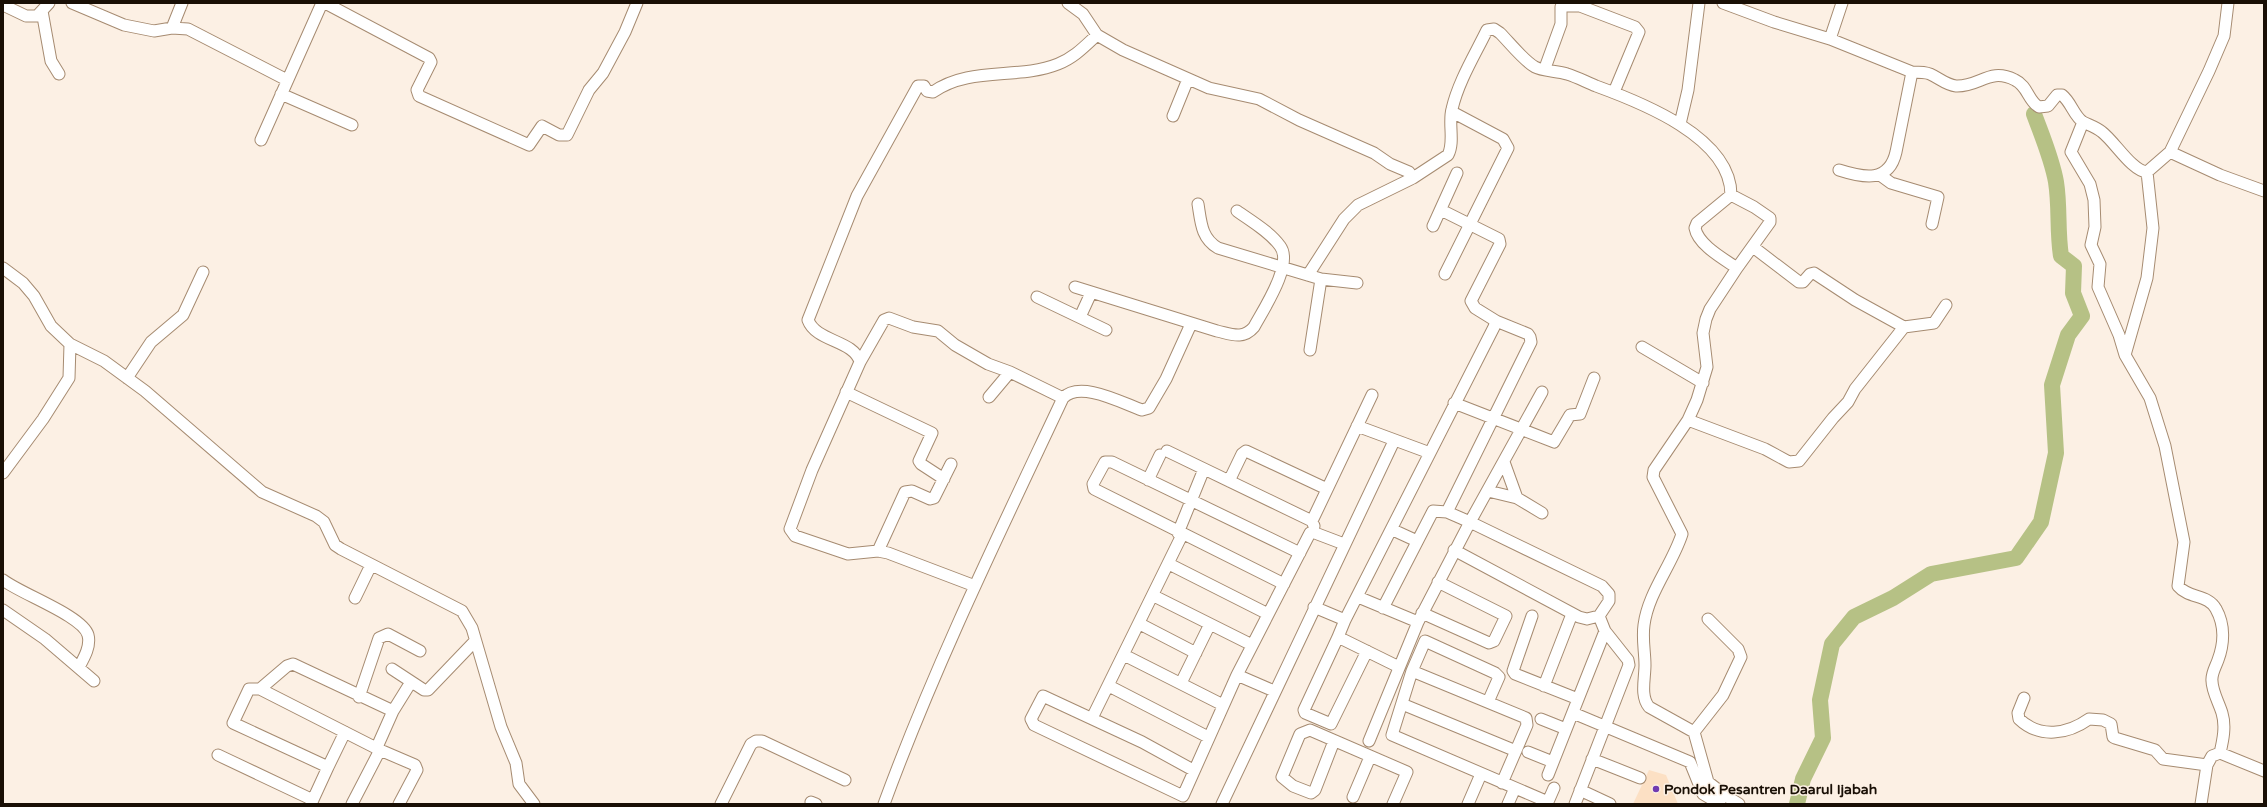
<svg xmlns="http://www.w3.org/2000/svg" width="2267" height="807" font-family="'Varela Round',sans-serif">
	<rect width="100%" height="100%" fill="#fcf0e4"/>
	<path fill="#fce0c4" d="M1649 770 1666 775 1678 804H1633Z"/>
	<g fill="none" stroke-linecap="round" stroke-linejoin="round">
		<path stroke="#b6c185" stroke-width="16" d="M1797 804 1803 779 1823 738 1820 700 1832 644 1854 617 1893 598 1931 574 2016 558 2041 522 2056 453 2052 385 2068 335 2082 316 2073 293 2074 266 2061 256C2057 231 2060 207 2056 182 2052 159 2042 136 2034 114"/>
		<g stroke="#a68b71" stroke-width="13">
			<path id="minor" d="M72 3 124 25 154 31 172 28 182 3
				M325 3 429 58 431 62 417 90 419 96 529 145 542 126 559 135H567L589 90 603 73 625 32 637 3
				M1068 3 1083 14 1097 35
				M1723 3 1774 22 1830 39 1912 72
				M3 5 26 16H37L49 3
				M42 11 51 61 59 74
				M172 28 188 29 287 80
				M1830 39 1842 3
				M1545 68 1561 24V7L1563 6H1580L1635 27 1639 32 1614 92
				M281 94 352 125
				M1173 116 1188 79
				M2083 122 2071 152 2090 184 2094 200 2095 227 2091 245 2100 264 2098 287 2119 335 2125 355 2150 398 2165 446 2184 542 2178 586C2189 599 2208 594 2216 609 2225 625 2224 644 2218 660 2216 666 2211 674 2212 681 2212 691 2219 703 2222 713 2226 726 2223 740 2220 753L2212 756 2207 765
				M1680 124 1688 90 1699 3
				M261 140 322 3
				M2170 152 2220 175 2264 191
				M1839 170C1864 178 1889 183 1896 152L1912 72C1918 72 1925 72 1930 74 1939 78 1946 85 1956 86 1980 87 1989 67 2015 80 2028 86 2028 101 2039 107L2048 106 2057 95H2062C2071 102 2074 116 2083 122 2089 125 2096 127 2102 132 2115 142 2132 171 2147 172L2170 152 2209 71 2224 36 2228 3
				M1880 175 1891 183 1938 197 1932 224
				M1731 195 1754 207 1770 218V222L1737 268
				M1198 204C1201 222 1201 238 1218 248L1321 279 1357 283
				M1433 226 1457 173
				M1753 247 1799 282H1803L1810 274 1814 273 1855 300 1904 327 1934 323 1946 305
				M3 268 23 283 34 296 51 326 70 344 104 361 145 391 262 492 316 516 324 522 335 545 341 549 462 611 472 628 501 727 516 763 519 784 534 804
				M1445 274 1508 148 1503 139 1456 114
				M1308 275 1344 219 1358 205 1413 178
				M1075 287 1217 331C1231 334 1243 340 1254 327 1263 310 1294 264 1280 246 1270 232 1251 221 1237 211
				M1037 297 1106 330
				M1080 317 1091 293
				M1642 347 1703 383
				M1310 350 1321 279
				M2125 355 2147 278 2153 228 2147 172
				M860 362 884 320 889 318 913 327 938 331 955 345 988 364 1010 372 1063 398
				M127 378 151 342 183 315 203 272
				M846 392 932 433 919 461 921 464 944 479
				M989 397 1010 372
				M1454 403 1554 442 1570 415 1580 414 1594 378
				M1688 420 1765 449 1789 462 1799 461 1833 418 1848 402 1855 389 1904 327
				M1357 426 1430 453
				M1167 451 1312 521
				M1504 462 1517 498
				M3 473 43 419 69 378 70 344
				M1148 480 1160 455
				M1229 481 1242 454 1246 451 1327 489
				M1488 491 1517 498 1542 513
				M1447 512 1531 342 1530 337 1528 334 1496 321
				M1314 526 1312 521 1372 395
				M1393 530 1417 541
				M1178 533 1204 469
				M878 551 905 492 912 491 930 499 934 498 951 464
				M1169 564 1268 614
				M3 580C21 594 83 616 88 635 91 646 84 658 79 667
				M1284 584 1094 489 1093 484 1105 462H1112L1300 553
				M975 586 888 553 878 551 848 554 795 536 790 529 812 470 860 362C854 340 816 342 808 320L857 196 918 86H924L927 91 933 92C970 66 1018 80 1058 64 1074 58 1085 46 1097 35L1123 50 1209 88 1259 99 1299 120 1374 153 1390 164 1409 172 1413 178 1448 155C1455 142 1448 123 1452 109 1458 83 1473 58 1485 34L1487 30 1494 29 1500 33C1509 42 1524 61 1535 67 1542 71 1558 71 1567 74 1577 77 1586 82 1596 86 1640 102 1731 137 1731 195L1697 223 1695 228C1698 245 1724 259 1737 268L1710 309 1706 319 1703 333 1707 367 1697 400 1688 420 1654 470 1653 477 1682 534C1672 565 1648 593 1644 625 1642 639 1645 652 1645 665 1645 679 1640 696 1649 707L1694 732 1708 782 1726 796 1739 804
				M1154 596 1252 645
				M1358 597 1418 622 1470 522 1602 586 1609 594V601L1599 616 1587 619 1579 617 1454 550
				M355 598 371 565
				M1314 607 1345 620 1494 327 1496 321 1475 308 1471 301 1500 244 1499 239 1441 210
				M1383 608 1433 511 1447 512 1470 522 1542 392
				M3 610 45 639 94 681
				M1422 613 1489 643 1494 641 1506 616 1438 582
				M1532 616 1515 665 1513 671 1515 674 1578 699
				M1345 620 1338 637 1399 667
				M1140 624 1196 653
				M1338 637 1304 710 1305 713 1331 724 1367 651
				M1124 655 1223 705
				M392 669 424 690H428L475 641
				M1412 671 1526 718 1527 725 1502 783
				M1237 675 1274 691
				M1181 683 1210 624
				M1109 686 1208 737
				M1544 686 1572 614
				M260 689 380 750 415 765 417 770 399 804
				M359 697 379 638 388 634 420 651
				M2024 698 2018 713 2019 719C2040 739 2068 734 2089 719L2103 720 2111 724 2113 737 2115 738 2155 750 2163 759 2207 765 2201 804
				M1488 702 1499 677 1495 673 1425 641 1412 671 1392 735 1548 802
				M1402 704 1516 751
				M1573 713 1690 762 1703 794 1720 804
				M1092 718 1182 535
				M1541 719 1566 729
				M1694 732 1723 695 1741 657 1738 649 1708 619
				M1334 741 1315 790 1311 793 1293 786 1282 777 1300 734 1310 730 1407 772 1393 804
				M1369 741 1418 622
				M377 747 393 711
				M1528 752 1553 762
				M2220 753 2264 771
				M218 755 313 800
				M1592 759 1640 778
				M328 767 345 732
				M1193 770 1142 742 1043 696 1031 719 1034 725 1183 796 1237 675 1310 533H1315L1344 544
				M1548 775 1605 631
				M1580 790 1610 804
				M1353 797 1370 757
				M811 802 816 804
				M311 804 328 767 233 723 249 689H260L287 666 293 664 393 711 411 682
				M352 804 380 750
				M721 804 751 744 756 741H762L845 780
				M884 804C935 665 1000 532 1063 398 1080 380 1122 403 1142 410L1149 408 1166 379 1191 324
				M1222 804 1394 441
				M1468 804 1481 774
				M1508 804 1515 788
				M1547 804 1554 788
				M1575 804 1629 665 1628 660 1605 631 1599 616"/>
		</g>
		<use href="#minor" stroke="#fff" stroke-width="11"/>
	</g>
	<circle fill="#703bb1" stroke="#fcf0e4" stroke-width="1.5" cx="1656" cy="789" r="4"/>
	<g text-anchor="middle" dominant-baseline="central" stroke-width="3" stroke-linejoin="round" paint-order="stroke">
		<g font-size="14" font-weight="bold" fill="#190f05" stroke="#fcf0e4" text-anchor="start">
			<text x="1664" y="789">Pondok Pesantren Daarul Ijabah</text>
		</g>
	</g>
	<rect width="2267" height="807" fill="none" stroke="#190f05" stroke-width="8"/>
</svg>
